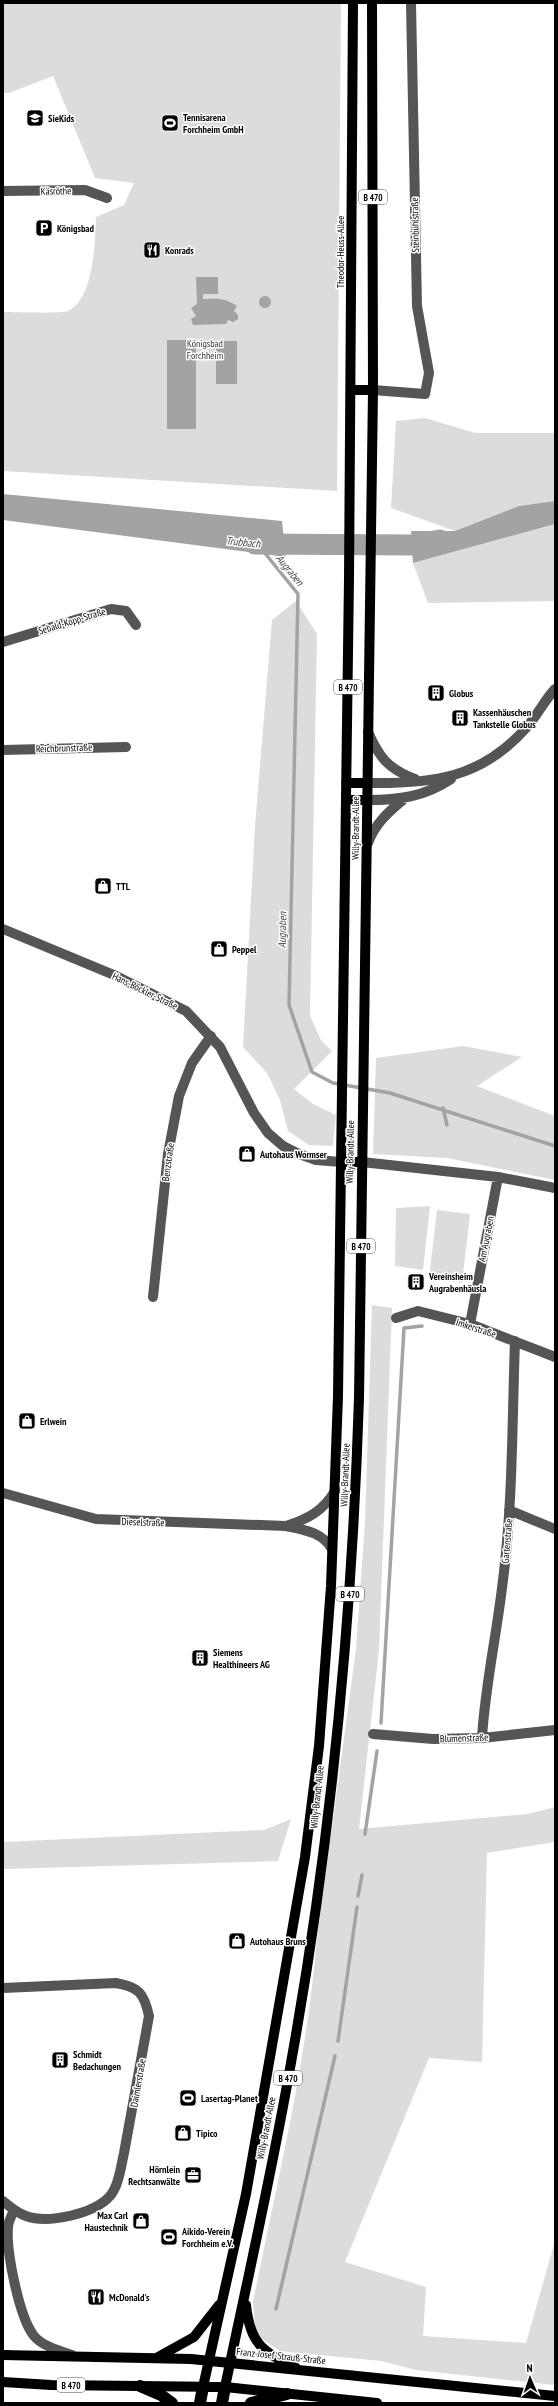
<svg xmlns="http://www.w3.org/2000/svg" width="558" height="2406" font-family="'PT Sans Narrow',sans-serif">
	<rect width="100%" height="100%" fill="#fff"/>
	<path fill="#dcdcdc" d="M3 3H341L337 491 3 471V312C15 312 59 314 68 311 94 298 95 243 96 217L124 205 134 183 95 178 53 76 9 93H3Z
		M425 418 475 433H555V501L519 506 455 531 391 508 396 421Z
		M555 524V601L428 603 413 563Z
		M296 601 317 634 310 1016 321 1040 332 1051 294 1089 313 1104 336 1115 333 1146 309 1145 288 1131 280 1100 267 1073 243 1047 255 826 272 620Z
		M463 1046 522 1057 477 1086 555 1116V1180L447 1158 373 1154 376 1058Z
		M430 1206 423 1270 395 1266 396 1208Z
		M437 1210 470 1214 462 1283 429 1279Z
		M372 1305 392 1308 379 1650 359 1829 528 1814 555 1807V1842L487 1853 482 2062 429 2058 345 2262 426 2287 423 2336 526 2343 555 2241V2385L416 2370 381 2361 280 2351 262 2339 255 2328 253 2302C277 2182 307 2061 317 1938L356 1649 365 1522Z
		M291 1819 278 1861 3 1869V1842L264 1830Z"/>
	<path fill="#a3a3a3" d="M196 277H218V294H203V299C218 299 223 297 237 306L234 311 238 315V319L233 322 228 320 226 324 193 325 191 319 196 316 191 308 197 304Z
		M259 302a6 6 0 1 1 12 0a6 6 0 1 1-12 0Z
		M167 340H196V429H167Z
		M216 341H237V384H216Z
		M3 494 282 521 286 557 3 520Z
		M555 501V524L413 563 411 531H455L519 506Z"/>
	<g fill="none" stroke-linecap="round" stroke-linejoin="round">
		<path stroke="#a3a3a3" stroke-width="3.5" d="M264 552 298 594 289 1005 312 1072 333 1083 390 1093 555 1146
			M443 1108 447 1125
			M381 1723 404 1328 422 1326
			M365 1834 377 1751
			M358 1896 362 1875
			M338 2041 357 1907
			M276 2309 335 2056"/>
		<path stroke="#a3a3a3" stroke-width="21" d="M255 544 412 545 440 540"/>
		<path stroke="#555" stroke-width="10" d="M3 191 85 190 107 198
			M373 390 425 394 429 373 417 306 411 3
			M3 642 111 609 126 611 136 625
			M368 732C379 757 388 769 415 779
			M3 750 126 747
			M367 783C431 784 481 779 526 728 537 716 544 701 555 689
			M367 800C399 800 424 797 451 779
			M368 843C375 824 388 812 404 799
			M3 929 114 975 186 1011 220 1047 254 1113 268 1133 283 1146 299 1154 316 1160 341 1162
			M362 1162 498 1177 555 1188
			M153 1297 168 1154 179 1096 192 1063 211 1036
			M396 1318 418 1311 470 1324 555 1357
			M470 1324 498 1177
			M3 1493 96 1519 286 1526C305 1530 322 1532 332 1549
			M509 1510 555 1529
			M286 1526C308 1519 323 1511 335 1491
			M373 1734 433 1739 482 1738 555 1730
			M482 1738C485 1687 496 1638 502 1588 513 1506 512 1423 515 1341
			M3 1988 116 1983C139 1987 144 1993 149 2016L124 2153C121 2166 119 2185 110 2196 94 2214 48 2224 26 2216 17 2213 10 2207 3 2201
			M14 2210C12 2215 8 2222 8 2227 6 2251 19 2317 34 2336 42 2346 60 2351 72 2355"/>
		<path stroke="#000" stroke-width="10" d="M351 390H373
			M346 783H367
			M346 800H367
			M341 1162H362
			M246 2305C250 2344 262 2351 296 2368
			M3 2355 191 2359 555 2396
			M158 2357 194 2337 219 2305
			M3 2382 51 2385 225 2387 377 2403
			M203 2387 246 2194 305 1857 319 1746 331 1586 338 1396 340 1239 349 578 353 3
			M225 2387C248 2277 273 2168 292 2057 331 1840 352 1619 359 1398L373 390 372 3"/>
		<path stroke="#000" stroke-width="12" d="M140 2386 161 2395 172 2403
			M200 2403 203 2387
			M222 2403 225 2387
			M251 2403 287 2394"/>
	</g>
	<defs>
		<g id="school-square" transform="scale(0.9)"><rect x="-9" y="-9" width="18" height="18" rx="4" fill="#000" stroke="#fff"/><path d="M0-5L7-2L0 1L-7-2ZM-4 1L0 2.5L4 1V4Q0 6-4 4Z" fill="#fff"/></g>
		<g id="stadium-square" transform="scale(0.9)"><rect x="-9" y="-9" width="18" height="18" rx="4" fill="#000" stroke="#fff"/><path d="M0-5a6.5 5 0 1 0 0 10a6.5 5 0 1 0 0-10ZM-3.5-1.8h7v3.6h-7Z" fill="#fff"/></g>
		<g id="parking-square" transform="scale(0.9)"><rect x="-9" y="-9" width="18" height="18" rx="4" fill="#000" stroke="#fff"/><path d="M-3.5-5.5H1a3.5 3.5 0 0 1 0 7H-1V5.5H-3.5ZM-1-3.4V-.6H.8a1.4 1.4 0 0 0 0-2.8Z" fill="#fff"/></g>
		<g id="restaurant-square" transform="scale(0.9)"><rect x="-9" y="-9" width="18" height="18" rx="4" fill="#000" stroke="#fff"/><path d="M-5-6h1v4h1v-4h1v4h1v-4h1v5L-1.5 .5V6h-2V.5L-5-1ZM5-6V6H3V1.5H1.5Q1.5-4 5-6Z" fill="#fff"/></g>
		<g id="building-square" transform="scale(0.9)"><rect x="-9" y="-9" width="18" height="18" rx="4" fill="#000" stroke="#fff"/><path d="M-4-6H4V6H1V3H-1V6H-4ZM-2.5-4.3h1.7v1.8h-1.7ZM.8-4.3h1.7v1.8H.8ZM-2.5-1h1.7V.8h-1.7ZM.8-1h1.7V.8H.8Z" fill="#fff"/></g>
		<g id="shop-square" transform="scale(0.9)"><rect x="-9" y="-9" width="18" height="18" rx="4" fill="#000" stroke="#fff"/><path d="M-5-2.5h2.3a2.7 3.5 0 0 1 5.4 0H5L5.5 6h-11ZM-1.5-2.5h3a1.5 2.3 0 0 0-3 0Z" fill="#fff"/></g>
		<g id="office-square" transform="scale(0.9)"><rect x="-9" y="-9" width="18" height="18" rx="4" fill="#000" stroke="#fff"/><path d="M-6-3h4V-5.5h4V-3h4V5H-6ZM-1-4.5V-3h2v-1.5ZM-6 0V1H6V0Z" fill="#fff"/></g>
	</defs>
	<g fill-rule="evenodd">
		<use href="#school-square" x="35" y="118"/>
		<use href="#stadium-square" x="170" y="123"/>
		<use href="#parking-square" x="44" y="228"/>
		<use href="#restaurant-square" x="152" y="250"/>
		<use href="#building-square" x="436" y="693"/>
		<use href="#building-square" x="460" y="718"/>
		<use href="#shop-square" x="103" y="886"/>
		<use href="#shop-square" x="219" y="949"/>
		<use href="#shop-square" x="247" y="1154"/>
		<use href="#building-square" x="416" y="1282"/>
		<use href="#shop-square" x="27" y="1421"/>
		<use href="#building-square" x="200" y="1658"/>
		<use href="#shop-square" x="237" y="1941"/>
		<use href="#building-square" x="60" y="2060"/>
		<use href="#stadium-square" x="188" y="2098"/>
		<use href="#shop-square" x="183" y="2133"/>
		<use href="#office-square" x="193" y="2175"/>
		<use href="#shop-square" x="141" y="2221"/>
		<use href="#stadium-square" x="169" y="2237"/>
		<use href="#restaurant-square" x="96" y="2297"/>
	</g>
	<g text-anchor="middle" dominant-baseline="central" stroke-width="3" stroke-linejoin="round" paint-order="stroke">
		<g fill="#fff" stroke="#4c4c4c" stroke-width="1">
			<rect x="359" y="190" width="28" height="14" rx="3"/>
			<rect x="334" y="680" width="28" height="14" rx="3"/>
			<rect x="347" y="1239" width="28" height="14" rx="3"/>
			<rect x="336" y="1587" width="28" height="14" rx="3"/>
			<rect x="274" y="2071" width="28" height="14" rx="3"/>
			<rect x="57" y="2378" width="28" height="14" rx="3"/>
		</g>
		<g font-size="9" font-weight="bold" fill="#000">
			<text x="373" y="197">B 470</text>
			<text x="348" y="687">B 470</text>
			<text x="361" y="1246">B 470</text>
			<text x="350" y="1594">B 470</text>
			<text x="288" y="2078">B 470</text>
			<text x="71" y="2385">B 470</text>
		</g>
		<g font-size="10" font-weight="bold" fill="#000" stroke="#fff" text-anchor="start">
			<text x="183" y="117">Tennisarena<tspan x="183" dy="12">Forchheim GmbH</tspan></text>
			<text x="48" y="118">SieKids</text>
			<text x="57" y="228">Königsbad</text>
			<text x="165" y="250">Konrads</text>
			<text x="449" y="693">Globus</text>
			<text x="473" y="712">Kassenhäuschen<tspan x="473" dy="12">Tankstelle Globus</tspan></text>
			<text x="116" y="886">TTL</text>
			<text x="232" y="949">Peppel</text>
			<text x="260" y="1154">Autohaus Wormser</text>
			<text x="429" y="1276">Vereinsheim<tspan x="429" dy="12">Augrabenhäusla</tspan></text>
			<text x="40" y="1421">Erlwein</text>
			<text x="213" y="1652">Siemens<tspan x="213" dy="12">Healthineers AG</tspan></text>
			<text x="250" y="1941">Autohaus Bruns</text>
			<text x="73" y="2054">Schmidt<tspan x="73" dy="12">Bedachungen</tspan></text>
			<text x="201" y="2098">Lasertag-Planet</text>
			<text x="196" y="2133">Tipico</text>
			<text x="180" y="2169" text-anchor="end">Hörnlein<tspan x="180" dy="12">Rechtsanwälte</tspan></text>
			<text x="128" y="2215" text-anchor="end">Max Carl<tspan x="128" dy="12">Haustechnik</tspan></text>
			<text x="182" y="2231">Aikido-Verein<tspan x="182" dy="12">Forchheim e.V.</tspan></text>
			<text x="109" y="2297">McDonald's</text>
		</g>
		<g font-size="10" fill="#000" stroke="#fff">
			<text transform="translate(56 191) rotate(-1)">Käsröthe</text>
			<text transform="translate(415 225) rotate(-91)">Steinbühlstraße</text>
			<text transform="translate(340 252) rotate(-90)">Theodor-Heuss-Allee</text>
			<text transform="translate(72 621) rotate(-17)">Sebald-Kopp-Straße</text>
			<text transform="translate(64 748) rotate(-2)">Reichbrunstraße</text>
			<text transform="translate(355 828) rotate(-90)">Willy-Brandt-Allee</text>
			<text transform="translate(145 991) rotate(26)">Hans-Böckler-Straße</text>
			<text transform="translate(350 1152) rotate(-89)">Willy-Brandt-Allee</text>
			<text transform="translate(168 1162) rotate(-82)">Benzstraße</text>
			<text transform="translate(486 1239) rotate(-79)">Am Augraben</text>
			<text transform="translate(476 1328) rotate(18)">Imkerstraße</text>
			<text transform="translate(345 1475) rotate(-88)">Willy-Brandt-Allee</text>
			<text transform="translate(143 1522) rotate(2)">Dieselstraße</text>
			<text transform="translate(507 1541) rotate(-85)">Gartenstraße</text>
			<text transform="translate(464 1738) rotate(-2)">Blumenstraße</text>
			<text transform="translate(317 1797) rotate(-84)">Willy-Brandt-Allee</text>
			<text transform="translate(138 2083) rotate(-80)">Daimlerstraße</text>
			<text transform="translate(266 2128) rotate(-79)">Willy-Brandt-Allee</text>
			<text transform="translate(281 2356) rotate(6)">Franz-Josef-Strauß-Straße</text>
		</g>
		<g font-size="10" fill="#333" stroke="#fff">
			<text x="205" y="343">Königsbad<tspan x="205" dy="12">Forchheim</tspan></text>
		</g>
		<g font-size="11" font-style="italic" fill="#444" stroke="#fff">
			<text transform="translate(243 542) rotate(6)">Trubbach</text>
			<text transform="translate(290 570) rotate(51)">Augraben</text>
			<text transform="translate(282 930) rotate(-89)">Augraben</text>
		</g>
	</g>
	<rect width="558" height="2406" fill="none" stroke="#000000" stroke-width="8"/>
	<g transform="translate(530 2378) rotate(358)" stroke="#ffffff" stroke-width="3" paint-order="stroke">
	<path d="M0-3L7 15L0 10L-7 15Z" fill="#000000"/>
	<text y="-6" font-size="11" font-weight="bold" text-anchor="middle" fill="#000000">N</text>
	</g>
</svg>
